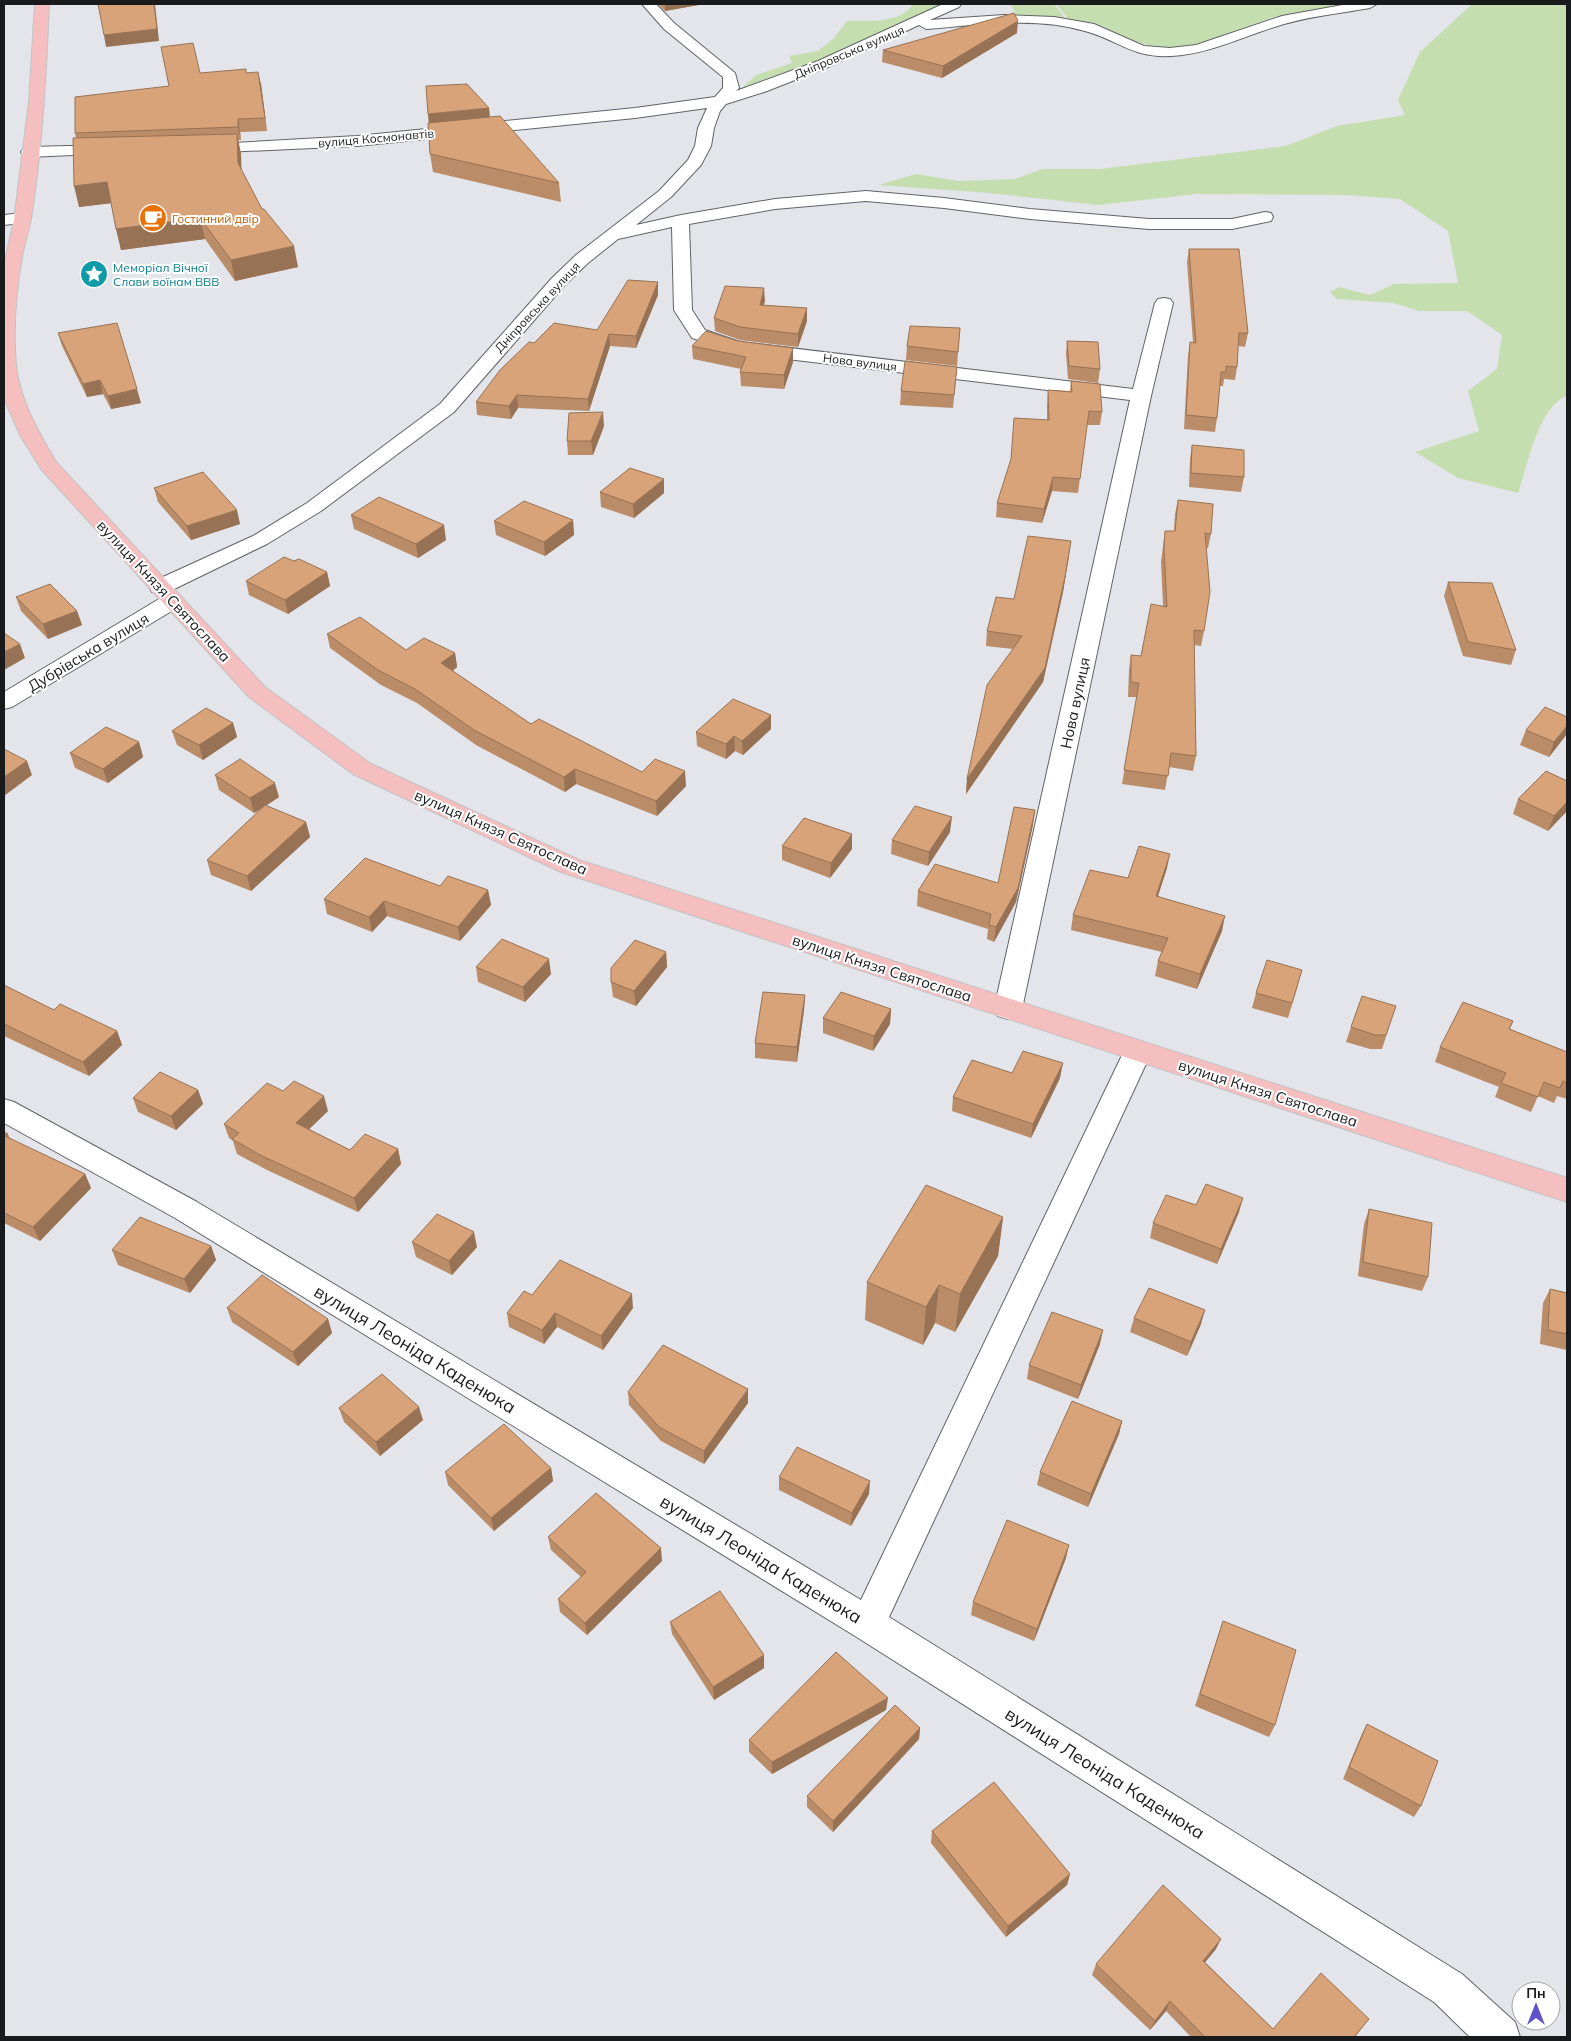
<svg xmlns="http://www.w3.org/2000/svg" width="1571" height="2041" font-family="Mulish,sans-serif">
	<rect width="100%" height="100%" fill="#e3e5ea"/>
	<path fill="#c5deb0" d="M913 4H946L819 62 758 86 741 89 756 75 792 63 789 56 818 51 834 38 847 21C869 20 899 25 913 4Z
		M1010 4H1054L1065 18 1017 16Z
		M1056 4H1353L1277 16 1194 45 1174 48 1155 47 1133 41 1095 23 1069 20Z
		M1472 4H1567V396C1539 405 1527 467 1518 493L1458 478 1415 452 1479 431 1468 391 1497 369 1502 335 1467 311H1419L1393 303 1337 299 1330 292 1339 287 1370 295 1394 284 1458 283 1448 231 1400 199 1345 195 1197 194 1098 205 988 193 879 185 916 174 958 181 1015 179 1042 169H1100L1286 146 1337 126 1405 115 1398 100 1420 52Z"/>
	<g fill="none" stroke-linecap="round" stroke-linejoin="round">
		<g stroke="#616367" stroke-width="2">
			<path id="minor" d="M642 4H656L674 23 735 73 739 88 736 91 818 61 943 4H961L959 7 930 20 1004 15 1054 17 1094 24 1144 46 1170 48 1196 45 1282 16 1348 4H1377L1370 8C1342 13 1312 16 1284 24 1246 35 1211 54 1171 56 1132 58 1118 40 1085 31 1036 16 976 25 926 29L919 25 828 67 767 91 726 104 720 111 714 128 711 146 701 165 671 197 636 225 681 215 775 199 866 191 944 198 1030 209 1149 219H1232L1265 212 1271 213 1273 217 1271 221 1232 229H1149L1030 219 944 208 866 201 775 209 689 224 692 310 705 330 740 342 1133 389 1155 303 1158 299 1164 298 1170 299 1173 303 1151 396 1022 1009 1018 1016 1008 1019 998 1016 994 1009 1130 400 738 353 692 338 674 310 672 227 618 239 588 263 564 286 454 412 321 511 267 544 168 592 160 594 152 592 149 587 152 582 253 536 307 503 440 404 552 278 576 255 659 191 688 160 695 146 698 128 707 108 635 118 357 146 203 153 197 151 195 148 197 145 357 136 635 108 715 97 723 88V77L664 29Z
				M110 145 116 147 118 150 116 153 29 157 23 155 21 152 23 149 29 147Z
				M22 213 28 214 30 218 28 222 4 225V215Z
				M172 594 180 596 183 601 180 606 12 707 4 709V692L164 596Z
				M1138 1041 1148 1044 1152 1051 889 1617 1462 1974 1515 2022 1520 2037H1470L1434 2002 855 1636 175 1218 4 1123V1099L14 1102 197 1202 861 1600 1124 1051 1128 1044Z"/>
		</g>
		<g stroke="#c3c3c4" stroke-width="2">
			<path id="primary" d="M35 4H49C46 76 42 148 31 219 29 230 25 241 23 252 16 288 13 329 16 365 20 401 38 431 56 462L265 687 371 764 579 860 1567 1178V1202L561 872 353 774 249 697 41 469 20 435 4 398V265L14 220 29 102Z"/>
		</g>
		<use href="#minor" fill="#fff" fill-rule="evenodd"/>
		<use href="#primary" fill="#f5bebf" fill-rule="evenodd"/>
	</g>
	<path fill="#ba8c68" d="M658 4H704L665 11Z
		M1017 33 942 78 882 62 883 50Z
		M200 73H246L261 84 267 131 240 132 241 140H238L241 154V171L262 209 298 267 235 281 205 239 121 250 111 203 79 207 76 138 75 133 169 86Z
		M489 108 490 117 559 183 561 202 433 172 430 154 428 114Z
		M1189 249 1248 333 1245 347 1238 346 1237 367 1235 380 1224 379 1223 386H1220L1217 418 1215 432 1184 429 1188 356 1190 342H1193L1187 262Z
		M658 282V295L636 348 610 346 589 411 518 408 511 419 477 415 476 402 534 343 597 330Z
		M765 301 763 305 807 308V321L798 347 740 340 715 331 714 318Z
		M960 328 957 366 906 360 907 346Z
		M58 333 141 403 111 409 103 394 87 397 62 346Z
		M1067 341 1100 369 1098 383 1068 379 1066 354Z
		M692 346 793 362 784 389 741 386 740 372 741 369 693 359Z
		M957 367 953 408 900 405 901 391Z
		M1071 381 1102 412 1100 425H1087L1078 493 1052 491 1042 523 996 517 997 503 1011 461 1047 420V404L1048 390 1070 391Z
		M604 426 593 455H568L567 441Z
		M1192 445 1244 477 1241 492 1189 487 1190 459Z
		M154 488 240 524 191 540 158 502Z
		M600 492 664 493 634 518 601 507Z
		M1178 500 1211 534 1208 548H1206L1204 631 1201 646 1194 645 1196 756 1193 771 1169 767 1165 790 1122 784 1137 697H1128L1129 670 1131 655 1141 656 1163 606 1161 562 1163 546 1165 531H1174L1175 514Z
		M351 515 446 540 418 558 354 529Z
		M573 520 574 535 545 556 496 535 494 521Z
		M1069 556 1063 592 1043 682 966 794 967 779 1013 649 986 646 987 631 1014 599Z
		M327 572 330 586 288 614 249 595 246 581Z
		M1448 582 1516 650 1511 665 1463 656 1444 596Z
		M16 597 77 611 82 625 48 639 21 611Z
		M327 634 406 650 455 653 457 667 453 671 531 724 642 772 686 786 657 816 576 784 565 792 476 745 417 703 381 685 330 648Z
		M1567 717V734L1549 757 1520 745 1526 730Z
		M233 723 237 737 203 760 177 745 172 731Z
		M771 729 743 755 735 751 726 759 697 746 696 732Z
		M139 742 143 757 108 783 75 768 70 753Z
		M215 775 279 797 266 806 306 822 310 837 251 891 211 875 207 860 261 809 254 813 219 790Z
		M1567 781V811L1548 831 1513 814 1518 799Z
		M1033 825 1016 902 994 942 987 939 988 929 917 906 918 891 998 883Z
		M950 832 928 866 891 854 892 840Z
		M782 846 852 849 830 878 782 860Z
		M1167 868 1158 896 1222 931 1197 989 1155 976 1158 961 1162 952 1071 930 1073 915 1128 878Z
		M440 886 488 890 491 905 460 941 387 916 372 932 327 914 324 899Z
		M666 952 667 967 636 1006 613 997 611 982Z
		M476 967 551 974 525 1002 478 982Z
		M4 985 54 1010 117 1031 122 1045 89 1076 4 1036Z
		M1298 985 1288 1018 1252 1008 1256 993Z
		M805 995 804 1010 797 1062 755 1058V1043Z
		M1396 1006 1382 1049H1370L1346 1042 1351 1027Z
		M891 1009 890 1024 873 1051 823 1033V1018Z
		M1513 1021 1510 1029 1567 1052V1099L1557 1096 1554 1103 1538 1096 1531 1112 1495 1097 1499 1087 1435 1062 1440 1047Z
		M1012 1073 1060 1078 1031 1138 952 1111 953 1097Z
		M198 1090 203 1104 176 1130 138 1112 133 1098Z
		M283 1091 328 1111 309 1129 350 1150 398 1149 401 1164 358 1212 267 1170 237 1154 233 1141 229 1138 224 1124Z
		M4 1132 8 1134 10 1139 85 1174 91 1188 40 1241 4 1223Z
		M1196 1205 1239 1212 1217 1264 1150 1238 1153 1223Z
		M1369 1209 1428 1277 1422 1291 1358 1276 1364 1224Z
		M1003 1217 998 1256 955 1332 935 1323 923 1345 865 1320 867 1282Z
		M412 1242 477 1247 452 1275 416 1257Z
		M211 1246 216 1260 190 1293 118 1265 112 1250Z
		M1550 1289 1567 1293V1350L1540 1344 1543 1303Z
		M532 1295 633 1308 603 1350 557 1327 544 1344 509 1327 507 1313Z
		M227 1308 328 1319 332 1333 298 1366 232 1322Z
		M1134 1318 1201 1324 1187 1356 1130 1332Z
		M1100 1344 1078 1399 1027 1379 1029 1365Z
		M628 1392 748 1403 704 1464 661 1441 629 1405Z
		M339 1408 423 1420 380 1456 344 1422Z
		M1122 1421 1119 1434 1088 1507 1037 1485 1040 1472Z
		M551 1468 553 1481 494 1531 448 1485 445 1472Z
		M779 1477 869 1494 851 1526 779 1490Z
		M548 1537 662 1561 587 1635 560 1612 558 1599 581 1577 551 1550Z
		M1066 1558 1034 1641 971 1615 973 1602Z
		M1223 1621 1275 1725 1269 1737 1195 1706Z
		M670 1622 764 1668 714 1700 672 1634Z
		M886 1710 772 1774 749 1752V1740Z
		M1367 1724 1421 1806 1414 1817 1343 1779 1361 1736Z
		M920 1728 919 1739 833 1832 807 1807V1796Z
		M932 1831 1070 1874 1067 1885 1006 1937 931 1843Z
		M1216 1949 1205 1962 1273 2029 1369 2019 1355 2037H1191L1166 2011 1150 2030 1092 1975 1096 1964Z"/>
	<path fill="#977255" d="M154 4H155L159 41 106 47 104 35Z
		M665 4H704L665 11Z
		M1018 21 1017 33 942 78 943 66Z
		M258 72 261 84 267 131 265 118Z
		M489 108 490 121 430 127 428 114Z
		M238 119 240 132 241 140 238 127Z
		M237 134 241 154 242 183 238 163Z
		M107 182 113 203 79 207 74 186Z
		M200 218 205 239 121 250 116 229Z
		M294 246 298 267 235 281 231 260Z
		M658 282V295L636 348V336Z
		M764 288 765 301 760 318V305Z
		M807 308V321L798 347V334Z
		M609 334 610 346 589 411 588 399Z
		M793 348V362L784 389V375Z
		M100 380 103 394 87 397 83 384Z
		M137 389 141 403 111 409 108 396Z
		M517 395 518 408 511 419 509 406Z
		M603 412 604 426 593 455 591 441Z
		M1053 477 1052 491 1042 523 1044 509Z
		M664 479V493L634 518 633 504Z
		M237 510 240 524 191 540 187 526Z
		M573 520 574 535 545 556 544 542Z
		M444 525 446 540 418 558 416 544Z
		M1071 541 1063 592 1043 682 966 794 967 779Z
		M327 572 330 586 288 614 285 600Z
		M77 611 82 625 48 639 43 624Z
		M20 644 25 658 4 670V652Z
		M455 653 457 667 443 677 441 663Z
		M771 715V729L743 755 742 741Z
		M233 723 237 737 203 760 199 745Z
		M1567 726V734L1549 757 1554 742Z
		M734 736 735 751 726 759V744Z
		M139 742 143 757 108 783 103 769Z
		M27 761 32 775 4 796V777Z
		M575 769 576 784 565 792 564 777Z
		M685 771 686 786 657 816 656 801Z
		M275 783 279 797 254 813 250 798Z
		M1567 802V811L1548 831 1554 816Z
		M1035 810 1033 825 1016 902 994 942 996 927Z
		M952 817 950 832 928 866 929 852Z
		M306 822 310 837 251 891 247 876Z
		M852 834V849L830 878 831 863Z
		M1170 854 1167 868 1153 911 1156 896Z
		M488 890 491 905 460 941 458 927Z
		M384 901 387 916 372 932 369 917Z
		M1225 916 1222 931 1197 989 1200 974Z
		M666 952 667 967 636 1006 634 991Z
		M549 959 551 974 525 1002 523 987Z
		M805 995 804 1010 797 1062V1047Z
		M891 1009 890 1024 873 1051 874 1036Z
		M117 1031 122 1045 89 1076 83 1062Z
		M1063 1063 1060 1078 1031 1138 1033 1124Z
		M198 1090 203 1104 176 1130 171 1116Z
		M324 1096 328 1111 300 1138 296 1123Z
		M398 1149 401 1164 358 1212 354 1198Z
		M85 1174 91 1188 40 1241 33 1227Z
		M1243 1198 1239 1212 1217 1264 1221 1249Z
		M1003 1217 998 1256 955 1332 960 1294Z
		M474 1232 477 1247 452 1275 449 1261Z
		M211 1246 216 1260 190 1293 184 1279Z
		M939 1285 935 1323 923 1345 926 1307Z
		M632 1294 633 1308 603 1350 601 1336Z
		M1205 1310 1201 1324 1187 1356 1191 1342Z
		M555 1313 557 1327 544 1344 542 1330Z
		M328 1319 332 1333 298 1366 293 1352Z
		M1103 1330 1100 1344 1078 1399 1081 1385Z
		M748 1389V1403L704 1464V1451Z
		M419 1407 423 1420 380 1456 376 1442Z
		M1122 1421 1119 1434 1088 1507 1091 1494Z
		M551 1468 553 1481 494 1531 491 1518Z
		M870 1481 869 1494 851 1526 852 1513Z
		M1069 1545 1066 1558 1034 1641 1037 1629Z
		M661 1548 662 1561 587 1635 585 1623Z
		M764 1655V1668L714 1700 713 1687Z
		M888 1698 886 1710 772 1774V1762Z
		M920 1728 919 1739 833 1832V1821Z
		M1070 1874 1067 1885 1006 1937 1008 1926Z
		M1221 1939 1216 1949 1198 1971 1203 1961Z
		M1170 2001 1166 2011 1150 2030 1155 2021Z"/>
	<path fill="#d8a379" stroke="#977255" d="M98 4H154L157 29 104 35Z
		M1014 13 1018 21 943 66 883 50Z
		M193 43 200 73 246 69V73L258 72 265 118 238 119V127L75 133V97L169 86 161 47Z
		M467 84 489 108 428 114 426 86Z
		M500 116 559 183 430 154 428 123Z
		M237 134 238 163 262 209H264L294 246 231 260 200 218 116 229 107 182 74 186 73 138Z
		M1189 249H1239L1248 333H1239L1237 367 1226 366V372H1221L1217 418 1186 415 1190 342 1196 343Z
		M628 280 658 282 636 336 609 334 588 399 517 395 509 406 476 402 500 370 529 342 534 343 554 323 597 330Z
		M725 286 764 288 760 305 807 308 798 334 740 327 714 318Z
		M117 323 137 389 108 396 100 380 83 384 58 333Z
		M910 326 960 328 958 352 907 346Z
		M706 331 738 341 793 348 784 375 740 372 746 357 692 346Z
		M1067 341 1098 342 1100 369 1069 366Z
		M905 361 957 367 954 395 901 391Z
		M1071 381 1100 384 1102 412 1089 411 1080 479 1053 477 1044 509 997 503 1011 459 1014 418 1049 420 1048 390 1072 392Z
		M603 412 591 441H567L569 413Z
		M1192 445 1244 450V477L1191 473Z
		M630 468 664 479 633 504 600 492Z
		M203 472 237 510 187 526 154 488Z
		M379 497 444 525 416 544 351 515Z
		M1178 500 1213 504 1211 534 1205 533 1210 592 1204 631 1194 630 1196 756 1171 753 1168 776 1124 770 1139 683 1131 682V655L1141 656 1151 604 1167 607 1164 548 1165 531H1175Z
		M524 501 573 520 544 542 494 521Z
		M1028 536 1071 541 1065 577 1045 668 967 779 987 685 1022 636 987 631 996 597 1014 599Z
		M284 557 294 561 299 559 327 572 285 600 246 581Z
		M1448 582 1492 583 1516 650 1468 642Z
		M50 584 77 611 43 624 16 597Z
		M360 617 406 650 424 638 455 653 441 663 531 724 539 719 642 772 655 759 685 771 656 801 575 769 564 777 474 730 415 689 378 670 327 634Z
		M4 633 20 644 4 652Z
		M733 699 771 715 742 741 734 736 726 744 696 732Z
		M1545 707 1567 717V726L1554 742 1526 730Z
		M206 708 233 723 199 745 172 731Z
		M106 727 139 742 103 769 70 753Z
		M4 749 27 761 4 777Z
		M240 759 275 783 250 798 215 775Z
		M1546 771 1567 781V802L1554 816 1518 799Z
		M265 805 306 822 247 876 207 860Z
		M915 806 952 817 929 852 892 840Z
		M1014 807 1035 810 1018 888 996 927 989 925 991 914 918 891 935 864 998 883Z
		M804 818 852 834 831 863 782 846Z
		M1139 846 1170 854 1156 896 1225 916 1200 974 1158 961 1168 938 1073 915 1090 870 1128 878Z
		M365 858 440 886 448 876 488 890 458 927 384 901 369 917 324 899Z
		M502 939 549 959 523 987 476 967Z
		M635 940 666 952 634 991 611 982V968Z
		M1267 960 1302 970 1292 1003 1256 993Z
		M4 985 54 1010 60 1004 117 1031 83 1062 4 1024Z
		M763 992 805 995 797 1047 755 1043Z
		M841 992 891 1009 874 1036 823 1018Z
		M1362 996 1396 1006 1386 1035H1375L1351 1027Z
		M1463 1002 1513 1021 1509 1029 1567 1052V1083L1563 1081 1560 1088 1544 1082 1538 1097 1501 1083 1506 1073 1440 1047Z
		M1023 1051 1063 1063 1033 1124 953 1097 972 1060 1012 1073Z
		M160 1072 198 1090 171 1116 133 1098Z
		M294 1081 324 1096 296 1123 350 1150 365 1134 398 1149 354 1198 262 1156 232 1139 239 1133 224 1124 267 1083 283 1091Z
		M4 1132 8 1134 5 1136 85 1174 33 1227 4 1213Z
		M1206 1184 1243 1198 1221 1249 1153 1223 1166 1195 1196 1205Z
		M926 1185 1003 1217 960 1294 939 1285 926 1307 867 1282Z
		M1369 1209 1432 1223 1428 1277 1363 1262Z
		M437 1214 474 1232 449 1261 412 1242Z
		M140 1217 211 1246 184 1279 112 1250Z
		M560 1260 632 1294 601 1336 555 1313 542 1330 507 1313 524 1291 532 1295Z
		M262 1275 328 1319 293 1352 227 1308Z
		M1149 1288 1205 1310 1191 1342 1134 1318Z
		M1550 1289 1567 1293V1334L1548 1330Z
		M1052 1312 1103 1330 1081 1385 1029 1365Z
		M663 1345 748 1389 704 1451 659 1427 628 1392Z
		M382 1374 419 1407 376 1442 339 1408Z
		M1072 1401 1122 1421 1091 1494 1040 1472Z
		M504 1424 551 1468 491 1518 445 1472Z
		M797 1447 870 1481 852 1513 779 1477Z
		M596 1493 661 1548 585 1623 558 1599 586 1572 548 1537Z
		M1007 1520 1069 1545 1037 1629 973 1602Z
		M720 1591 764 1655 713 1687 670 1622Z
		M1223 1621 1296 1650 1275 1725 1200 1694Z
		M836 1652 888 1698 772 1762 749 1740Z
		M895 1705 920 1728 833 1821 807 1796Z
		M1367 1724 1438 1761 1421 1806 1349 1767Z
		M994 1782 1070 1874 1008 1926 932 1831Z
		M1163 1885 1221 1939 1203 1961 1273 2029 1321 1973 1369 2019 1354 2037H1205L1170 2001 1155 2021 1096 1964Z"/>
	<defs>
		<g id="cafe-disc" transform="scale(1.4375)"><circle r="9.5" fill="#e8710a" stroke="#fff"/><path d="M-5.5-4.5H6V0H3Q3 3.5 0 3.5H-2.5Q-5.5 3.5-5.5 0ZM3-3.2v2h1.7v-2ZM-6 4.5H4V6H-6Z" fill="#fff"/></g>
		<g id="sight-disc" transform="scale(1.4375)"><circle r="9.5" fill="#0f9aa8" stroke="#fff"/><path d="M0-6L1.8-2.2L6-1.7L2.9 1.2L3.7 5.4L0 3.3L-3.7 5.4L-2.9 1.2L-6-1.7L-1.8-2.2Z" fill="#fff"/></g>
	</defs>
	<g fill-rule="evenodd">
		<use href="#cafe-disc" x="153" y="218"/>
		<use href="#sight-disc" x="94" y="274"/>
	</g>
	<g text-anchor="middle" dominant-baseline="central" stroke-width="4" stroke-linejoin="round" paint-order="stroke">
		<g font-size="12" fill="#191a1c" stroke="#fff">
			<text transform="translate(849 52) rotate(-23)">Дніпровська вулиця</text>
			<text transform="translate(376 138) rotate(-5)">вулиця Космонавтів</text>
			<text transform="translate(537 307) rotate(-47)">Дніпровська вулиця</text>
			<text transform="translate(860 362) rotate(7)">Нова вулиця</text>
		</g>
		<g font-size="12" fill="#c56008" stroke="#fff" text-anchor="start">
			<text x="172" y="218">Гостинний двір</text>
		</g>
		<g font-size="12" fill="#0d838f" stroke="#fff" text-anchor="start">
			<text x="113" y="267">Меморіал Вічної<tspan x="113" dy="14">Слави воїнам ВВВ</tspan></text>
		</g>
		<g font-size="15" fill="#191a1c" stroke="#fff">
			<text transform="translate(164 591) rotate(47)">вулиця Князя Святослава</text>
			<text transform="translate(88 652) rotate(-31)">Дубрівська вулиця</text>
			<text transform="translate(1075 703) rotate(-78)">Нова вулиця</text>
			<text transform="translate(501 832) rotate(24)">вулиця Князя Святослава</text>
			<text transform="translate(882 968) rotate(18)">вулиця Князя Святослава</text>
			<text transform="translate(1268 1093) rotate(18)">вулиця Князя Святослава</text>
		</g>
		<g font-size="18" fill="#191a1c" stroke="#fff">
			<text transform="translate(415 1349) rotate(31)">вулиця Леоніда Каденюка</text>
			<text transform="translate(761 1559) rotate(31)">вулиця Леоніда Каденюка</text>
			<text transform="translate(1105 1773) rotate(32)">вулиця Леоніда Каденюка</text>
		</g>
	</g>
	<rect width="1571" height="2041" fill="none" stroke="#191a1c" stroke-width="10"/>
	<g transform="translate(1536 2006)"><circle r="24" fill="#ffffff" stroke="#a3a3a4"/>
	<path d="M0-4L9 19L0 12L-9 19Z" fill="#5f51c9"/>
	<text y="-8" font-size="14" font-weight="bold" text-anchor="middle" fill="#191a1c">Пн</text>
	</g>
</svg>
